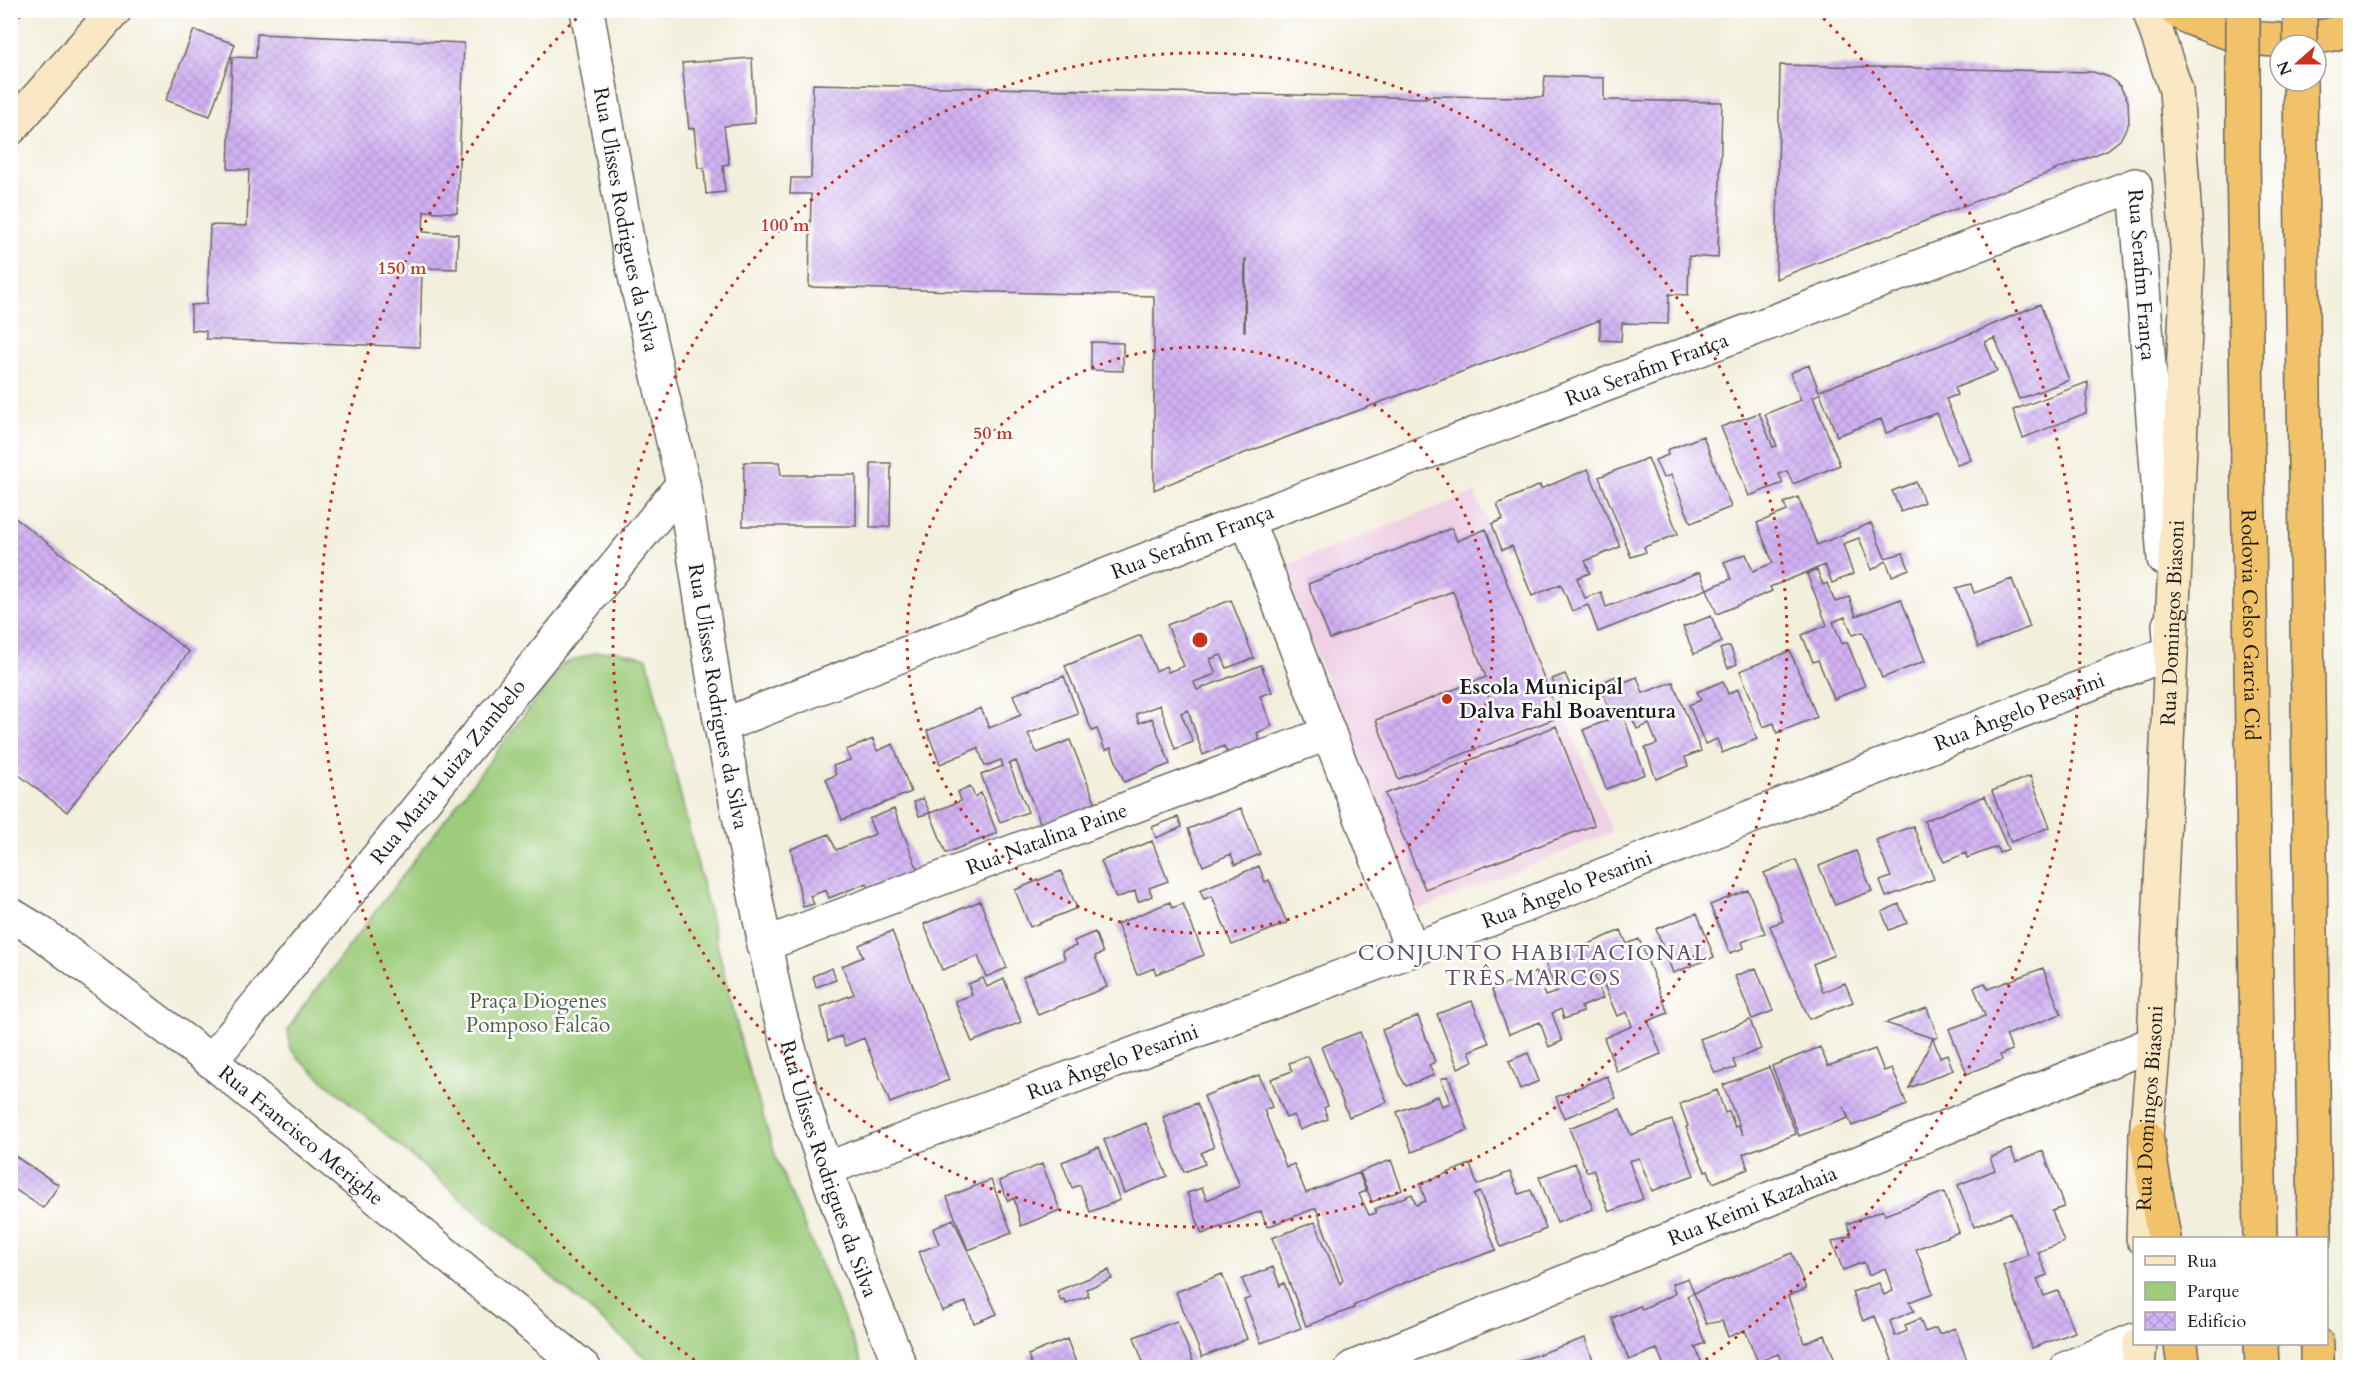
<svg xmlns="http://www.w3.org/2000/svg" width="2361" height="1378" font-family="Cardo,serif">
	<defs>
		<pattern id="building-cross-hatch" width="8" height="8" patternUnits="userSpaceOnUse" patternTransform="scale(1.5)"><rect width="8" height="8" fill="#d1b1f3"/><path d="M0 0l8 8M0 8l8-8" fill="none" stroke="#b398d0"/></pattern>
	</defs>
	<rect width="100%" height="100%" fill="#fff"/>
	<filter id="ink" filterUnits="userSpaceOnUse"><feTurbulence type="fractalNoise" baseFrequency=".0167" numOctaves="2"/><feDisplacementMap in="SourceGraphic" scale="12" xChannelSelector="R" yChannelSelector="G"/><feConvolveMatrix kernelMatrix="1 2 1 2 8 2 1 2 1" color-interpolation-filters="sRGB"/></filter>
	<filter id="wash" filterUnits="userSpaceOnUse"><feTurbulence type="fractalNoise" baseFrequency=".008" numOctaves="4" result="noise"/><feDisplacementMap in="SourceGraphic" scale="24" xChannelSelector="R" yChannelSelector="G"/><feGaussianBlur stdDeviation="1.35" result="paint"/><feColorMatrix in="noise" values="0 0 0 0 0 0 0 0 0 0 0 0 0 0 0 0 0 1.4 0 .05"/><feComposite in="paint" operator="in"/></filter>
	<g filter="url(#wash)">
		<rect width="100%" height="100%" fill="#f3efdd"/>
		<path fill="#efd0e5" d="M1475 492 1612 832 1417 911 1282 567Z"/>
		<path fill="#9dcc7b" stroke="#5c744c" stroke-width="1.5" d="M616 651 647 658 744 1054 777 1161 864 1367H656L302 1062 290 1048 288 1030 300 1011 563 664 597 652Z"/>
		<g id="blocks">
			<path fill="url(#building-cross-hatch)" fill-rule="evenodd" d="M15 10H29L18 16Z
				M194 30 235 44 210 116 166 100Z
				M257 34 464 43 457 213 424 211 423 232 458 234 457 269 422 268 420 347 206 339V331L191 330V305L207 304 210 225 247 226 249 170 228 169 232 57 256 58Z
				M752 58 755 123 724 126 729 164 723 165 725 192 706 194 704 168H698L694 128 689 129 682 63Z
				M1780 65 2093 72 2109 77 2120 86 2128 101 2129 123 2120 140 2107 150 1776 279Z
				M1545 76 1604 78V100L1722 102 1718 258 1689 256 1688 295 1669 294 1668 324 1622 323 1621 341 1600 340V320L1242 454 1154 490V296L809 287 811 194H790L791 178H811L813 84 1428 98V96L1543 97ZM1245 259H1246L1245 331H1244Z
				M2040 304 2069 380 2019 399 1995 338 1985 342 1997 371 1955 388 1957 395 1946 399 1971 460 1957 465 1937 413 1896 428 1897 429 1886 433 1881 419 1837 436 1820 393 1813 397 1840 465 1793 484 1787 471 1779 474 1783 483 1749 496 1721 427 1759 413 1773 447 1777 446 1765 414 1801 400 1790 373 1809 365 1819 391 1980 330Z
				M1091 342 1123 343V371L1091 370Z
				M2088 382 2086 413 2023 438 2013 410Z
				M1703 436 1731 507 1691 523 1671 475 1663 478 1655 460 1668 455 1667 450Z
				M1648 458 1678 534 1644 547 1646 552 1631 557 1599 477Z
				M744 462H779L781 475H856V526H743Z
				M871 463H891L890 527H870Z
				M1588 469 1620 547 1585 561 1590 573 1577 578 1585 598 1601 592 1606 607 1700 572 1707 589 1598 632 1588 605 1572 611 1561 584 1532 596 1512 546 1502 550 1492 524 1503 519 1497 504 1540 485 1541 489Z
				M1916 482 1924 502 1901 512 1892 491Z
				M1798 497 1817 545 1871 523 1885 558 1903 553 1909 569 1892 576 1886 561 1872 570 1859 538 1843 544 1853 574 1832 583 1825 565 1770 587 1772 591 1717 614 1707 589 1731 579 1724 562 1746 554 1753 571 1773 563 1757 523 1787 511 1784 503Z
				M10 514 189 652 67 812 10 768Z
				M1452 528 1457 541 1486 529 1559 717 1398 779 1376 720 1486 677 1453 591 1330 639 1308 584Z
				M1817 570 1823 585 1827 583 1835 602 1849 597 1856 616 1901 599 1925 661 1882 678 1863 632 1853 635 1845 617 1833 622 1842 644 1847 642 1865 686 1834 699 1818 660 1813 662 1802 635 1827 625 1807 574Z
				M2012 579 2030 627 1978 647 1956 588 1971 584 1974 593Z
				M1231 600 1254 658 1227 668 1221 655 1210 659 1216 674 1194 682 1197 690 1261 665 1272 692 1260 696 1272 726 1257 733 1260 742 1228 755 1224 746 1203 755 1188 710 1181 713 1193 742 1175 749 1160 705 1136 714 1139 723 1152 718 1170 764 1124 782 1111 748 1105 750 1097 729 1092 731 1065 666 1141 635 1156 671 1166 666 1168 672 1184 666 1167 625Z
				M1711 616 1722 642 1694 654 1683 627Z
				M1730 646 1737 664 1728 668 1720 649Z
				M1790 651 1817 717 1777 733 1774 723 1763 727 1740 671Z
				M1565 674 1573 692 1560 697 1552 679Z
				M1064 676 1078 714 1028 734 1037 753 1070 740 1097 806 1042 827 1016 761 1009 764 1028 812 1000 822 981 775 1003 766 1001 760 985 766 978 748 940 764 927 731 981 708 989 728 1021 715 1013 695Z
				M1616 676 1619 684 1637 677 1643 693 1673 682 1701 751 1685 757 1688 766 1656 779 1645 748 1657 744 1649 724 1637 729 1629 711 1622 713 1645 774 1606 789 1583 730 1613 718 1599 684Z
				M1723 681 1728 694 1738 689 1757 739 1722 753 1717 739 1705 744 1689 705 1701 700 1697 692Z
				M1556 726 1594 825 1425 889 1385 794Z
				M873 739 877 751 893 744 911 792 842 820 826 779 836 775 833 766 850 760 846 750Z
				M2030 776 2050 827 2011 842 1992 791Z
				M970 786 975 797 981 793 997 833 946 853 930 813 961 801 958 792Z
				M1985 796 2008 849 1999 853 1997 847 1967 858 1966 853 1944 862 1924 821Z
				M923 798 930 813 919 816 914 802Z
				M1241 808 1260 854 1235 865 1231 854 1203 866 1188 829Z
				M894 809 920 875 871 895 867 883 829 898 826 890 810 896 814 904 803 907 791 849 829 834 836 850 851 844 875 834 869 819Z
				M1178 817 1182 827 1156 838 1152 827Z
				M1913 826 1934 879 1886 897 1880 881 1891 877 1876 840Z
				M1152 841 1168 881 1149 888 1152 896 1138 902 1135 891 1116 898 1101 861Z
				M1856 851 1872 891 1835 905 1819 866Z
				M1796 860 1834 955 1813 964 1823 992 1845 983 1853 1002 1809 1019 1770 926 1783 921 1764 873Z
				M1259 866 1265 882 1269 880 1287 923 1232 945 1212 896 1204 899 1200 890Z
				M1061 871 1077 908 1030 927 1015 890Z
				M1748 890 1765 933 1742 942 1744 948 1730 953 1710 905Z
				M980 901 1007 968 986 977 978 956 942 970 924 924Z
				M1170 902 1172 908 1183 904 1204 955 1156 974 1154 968 1137 975 1117 924Z
				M1899 904 1907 923 1889 930 1882 912Z
				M1697 913 1714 957 1673 973 1656 929Z
				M1621 930 1627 944 1639 939 1668 1013 1648 1021 1661 1054 1617 1072 1604 1038 1632 1026 1627 1012 1617 1016 1599 973 1594 975 1603 998 1581 1007 1583 1012 1564 1019 1561 1009 1552 1013 1562 1041 1549 1047 1540 1022 1509 1034 1492 990 1536 972 1545 996 1557 992 1545 963Z
				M892 931 949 1080 890 1103 864 1038 845 1046 841 1036 828 1041 821 1007 854 994 842 966 863 957 859 945Z
				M1095 932 1103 953 1095 956 1107 987 1038 1015 1023 977 1065 959 1062 951 1076 946 1074 941Z
				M832 968 836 980 816 987 813 976Z
				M1756 968 1773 1011 1752 1019 1735 976Z
				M2043 968 2061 1014 2006 1035 2012 1050 2000 1055 2002 1060 1967 1074 1949 1029 1985 1016 1974 987 1985 983 1988 989Z
				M983 978 987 987 1004 979 1021 1022 972 1042 955 1001 972 995 968 984Z
				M1472 1001 1489 1043 1469 1051 1473 1061 1458 1068 1437 1014Z
				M1927 1008 1938 1037 1933 1039 1940 1057 1947 1054 1953 1070 1909 1088 1933 1038 1885 1023Z
				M1418 1016 1435 1062 1429 1065 1434 1075 1406 1086 1399 1074 1382 1030Z
				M1750 1020 1761 1049 1733 1060 1736 1068 1715 1073 1700 1039Z
				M1360 1032 1387 1102 1349 1117 1321 1047Z
				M1820 1047 1828 1066 1875 1049 1884 1071 1892 1068 1907 1105 1852 1126 1844 1107 1848 1118 1799 1136 1772 1066Z
				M1528 1053 1539 1081 1520 1089 1509 1061Z
				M1308 1056 1328 1106 1324 1108 1328 1119 1300 1130 1294 1115 1286 1118 1271 1079 1292 1071 1289 1063Z
				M1769 1067 1796 1134 1743 1154 1748 1169 1713 1183 1708 1170 1705 1171 1686 1127 1688 1126 1680 1104 1717 1090 1725 1113 1729 1111 1735 1127 1738 1126 1743 1135 1723 1085Z
				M1259 1075 1272 1107 1264 1110 1286 1167 1294 1164 1306 1193 1359 1173 1366 1191 1359 1194 1369 1215 1376 1213 1375 1209 1412 1194 1416 1205 1426 1201 1420 1184 1470 1164 1477 1185 1510 1172 1519 1194 1531 1190 1546 1229 1501 1247 1480 1192 1474 1195 1496 1250 1404 1283 1353 1306 1354 1308 1306 1326 1272 1238 1315 1222 1340 1284 1343 1280 1316 1208 1267 1227 1261 1211 1202 1234 1187 1193 1202 1188 1207 1200 1240 1186 1204 1096Z
				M1448 1076 1468 1130 1412 1152 1397 1112 1438 1096 1442 1106 1450 1103 1441 1079Z
				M1607 1076 1616 1098 1564 1118 1556 1097Z
				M1197 1103 1214 1147 1201 1153 1205 1164 1184 1172 1163 1117Z
				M1620 1109 1631 1135 1672 1120 1694 1175 1652 1191 1639 1158 1629 1161 1643 1199 1609 1212 1593 1169 1587 1172 1569 1128Z
				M1146 1123 1167 1176 1124 1193 1104 1140Z
				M1099 1147 1120 1200 1090 1212 1080 1185 1072 1188 1062 1162Z
				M2011 1149 2016 1162 2043 1151 2064 1207 2052 1211 2064 1242 2038 1252 2047 1275 2037 1279 2044 1296 2058 1291 2075 1332 2032 1348 2003 1265 2028 1255 2011 1212 1974 1227 1958 1185 1995 1170 1990 1158Z
				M10 1153 59 1185 43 1208 10 1186Z
				M1391 1160 1402 1190 1372 1202 1360 1172Z
				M1575 1163 1593 1209 1557 1223 1539 1177Z
				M1042 1164 1060 1210 1021 1226 1014 1198 1008 1201 999 1181Z
				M991 1180 1012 1233 968 1250 947 1197Z
				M1944 1192 1959 1232 1916 1249 1933 1293 1909 1302 1914 1311 1890 1321 1895 1336 1907 1331 1905 1325 1920 1319 1925 1332 1936 1328 1939 1334 1955 1328 1968 1363 1957 1368H1895L1875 1316 1863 1321 1852 1292 1879 1283 1884 1295 1893 1291 1885 1268 1869 1275 1864 1262 1843 1270 1832 1242 1852 1235 1847 1224 1883 1210 1885 1215Z
				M953 1219 997 1314 974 1323 966 1302 942 1311 919 1252 939 1244 933 1229Z
				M1792 1253 1806 1289 1788 1296 1804 1343 1825 1335 1838 1368H1812L1809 1358 1784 1367 1778 1354 1758 1362 1745 1330 1728 1337 1722 1321 1706 1324 1694 1293Z
				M1273 1267 1280 1286 1284 1283 1301 1328 1261 1343 1244 1300 1250 1298 1242 1279Z
				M1109 1270 1112 1279 1086 1289 1089 1296 1066 1304 1065 1300 1061 1301 1057 1291Z
				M1222 1274 1247 1339 1202 1357 1176 1292Z
				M1688 1278 1694 1293 1687 1296 1705 1343 1695 1347 1701 1361 1688 1368H1653L1663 1363 1657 1349 1629 1360 1612 1318 1640 1306 1642 1309 1675 1294 1672 1284Z
				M1177 1321 1193 1361 1177 1368H1145L1134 1337Z
				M1585 1338 1596 1368H1512L1511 1364Z
				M1067 1339 1078 1368H1033L1028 1355Z"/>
		</g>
	</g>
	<g filter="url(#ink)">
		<use href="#blocks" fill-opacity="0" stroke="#676660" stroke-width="1.5"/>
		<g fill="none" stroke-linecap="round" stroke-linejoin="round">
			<g stroke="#676660" stroke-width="36">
				<g id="street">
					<path id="s1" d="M587 10 629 250 683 484 721 726 777 1004 807 1114 857 1260 901 1368"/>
					<path d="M1247 520 1412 950"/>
					<path id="s2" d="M721 726 1247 520 2135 185 2164 559"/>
					<path id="s3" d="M10 914 38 931 211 1061 584 1368"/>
					<path id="s4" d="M763 945 1329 733"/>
					<path id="s5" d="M211 1061 683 484"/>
					<path id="s6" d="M826 1169 1412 950 2171 652 2169 625"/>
					<path id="s7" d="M1352 1368 2154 1043"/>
					<path d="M2067 1368 2134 1340"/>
				</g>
			</g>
			<g stroke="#676660" stroke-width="36">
				<g id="secondary">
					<path d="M10 129 115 10"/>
					<path id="s8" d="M2143 1238 2146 1136 2154 1043 2188 261 2176 90 2149 10"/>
					<path d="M2138 1368 2140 1344"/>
				</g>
			</g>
			<g stroke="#676660" stroke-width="36">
				<g id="highway">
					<path d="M2176 10C2184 17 2195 20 2205 24 2251 44 2303 45 2350 29"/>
					<path d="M2300 81 2315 1238"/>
					<path id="s9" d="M2243 155 2260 1238"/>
					<path d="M2146 1136 2164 1238"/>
					<path d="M2181 1344 2184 1368"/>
					<path d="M2261 1344 2262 1368"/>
					<path d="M2317 1344V1368"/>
				</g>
			</g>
			<use href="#street" stroke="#fff" stroke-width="33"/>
			<use href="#secondary" stroke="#fae7c3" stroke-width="33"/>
			<use href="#highway" stroke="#f2c26a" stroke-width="33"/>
			<g stroke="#676660" stroke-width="36" stroke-linecap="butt">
				<path id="highway-bridge" d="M2300 10V45
					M2243 155V10"/>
			</g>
			<use href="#highway-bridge" stroke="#f2c26a" stroke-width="33"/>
		</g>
	</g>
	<g fill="none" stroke="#c8321e" stroke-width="3" stroke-dasharray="3 6">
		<circle cx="1200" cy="640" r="293"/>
		<circle cx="1200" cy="640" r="587"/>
		<path d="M702 1365A880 880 0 0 1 583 12M1817 12A880 880 0 0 1 1698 1365"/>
	</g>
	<circle fill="#c8321e" stroke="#fff" stroke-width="2" cx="1447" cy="699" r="6"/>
	<g text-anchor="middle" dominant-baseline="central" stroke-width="5" stroke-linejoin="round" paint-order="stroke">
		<g font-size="21" fill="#1c1c1c" stroke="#fff">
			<text stroke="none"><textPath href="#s1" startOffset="213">Rua Ulisses Rodrigues da Silva</textPath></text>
			<text stroke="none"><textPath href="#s2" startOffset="1604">Rua Serafim França</textPath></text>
			<text stroke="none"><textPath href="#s2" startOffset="992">Rua Serafim França</textPath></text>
			<text stroke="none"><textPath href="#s2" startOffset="506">Rua Serafim França</textPath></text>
			<text stroke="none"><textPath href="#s8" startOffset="616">Rua Domingos Biasoni</textPath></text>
			<text stroke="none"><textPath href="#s9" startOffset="470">Rodovia Celso Garcia Cid</textPath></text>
			<text stroke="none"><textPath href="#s1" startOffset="699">Rua Ulisses Rodrigues da Silva</textPath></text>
			<text stroke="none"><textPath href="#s6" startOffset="1278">Rua Ângelo Pesarini</textPath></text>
			<text stroke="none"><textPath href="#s5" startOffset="374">Rua Maria Luiza Zambelo</textPath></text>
			<text stroke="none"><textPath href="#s4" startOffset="303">Rua Natalina Paine</textPath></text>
			<text stroke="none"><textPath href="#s6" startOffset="792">Rua Ângelo Pesarini</textPath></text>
			<text stroke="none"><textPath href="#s6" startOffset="306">Rua Ângelo Pesarini</textPath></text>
			<text stroke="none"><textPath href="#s8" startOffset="130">Rua Domingos Biasoni</textPath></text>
			<text stroke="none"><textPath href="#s3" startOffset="366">Rua Francisco Merighe</textPath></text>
			<text stroke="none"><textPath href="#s1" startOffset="1185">Rua Ulisses Rodrigues da Silva</textPath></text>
			<text stroke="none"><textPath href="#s7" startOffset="432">Rua Keimi Kazahaia</textPath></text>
		</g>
		<g font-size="21" font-weight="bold" fill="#1c1c1c" stroke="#fff" text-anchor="start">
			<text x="1459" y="687">Escola Municipal<tspan x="1459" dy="24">Dalva Fahl Boaventura</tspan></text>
		</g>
		<g font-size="21" fill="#506242" stroke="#fff">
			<text x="538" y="1001">Praça Diogenes<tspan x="538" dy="24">Pomposo Falcão</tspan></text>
		</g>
		<g font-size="22" letter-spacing="1.5" fill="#5b5067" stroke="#fff">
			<text x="1533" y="953">CONJUNTO HABITACIONAL<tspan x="1533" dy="25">TRÊS MARCOS</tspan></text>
		</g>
	</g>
	<circle cx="1200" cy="640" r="9" fill="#c8321e" stroke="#fff" stroke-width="3"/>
	<g font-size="18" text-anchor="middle" font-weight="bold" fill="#c8321e" stroke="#fff" stroke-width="5" stroke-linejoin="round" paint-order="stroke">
		<text x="785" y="231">100 m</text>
		<text x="402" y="274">150 m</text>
		<text x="993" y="439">50 m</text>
	</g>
	<rect width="2361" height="1378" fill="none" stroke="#fff" stroke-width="36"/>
	<rect x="2133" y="1237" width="195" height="108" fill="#ffffff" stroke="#a4a4a4" stroke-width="1.5"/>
	<rect x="2145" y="1256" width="30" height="9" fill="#fae7c3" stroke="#a4a4a4" stroke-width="1.5"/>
	<text x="2187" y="1267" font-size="18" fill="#1c1c1c">Rua</text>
	<rect x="2145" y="1282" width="30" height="18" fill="#9dcc7b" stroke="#a4a4a4" stroke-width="1.5"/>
	<text x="2187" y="1297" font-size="18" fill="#1c1c1c">Parque</text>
	<rect x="2145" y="1312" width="30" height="18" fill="url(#building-cross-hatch)" stroke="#a4a4a4" stroke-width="1.5"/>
	<text x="2187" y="1327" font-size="18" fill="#1c1c1c">Edifício</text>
	<g transform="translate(2298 63) rotate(249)"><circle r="28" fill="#ffffff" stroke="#a4a4a4" stroke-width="1.5"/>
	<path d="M0-4.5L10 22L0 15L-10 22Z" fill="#c8321e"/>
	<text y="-9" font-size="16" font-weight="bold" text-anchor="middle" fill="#1c1c1c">N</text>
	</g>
</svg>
